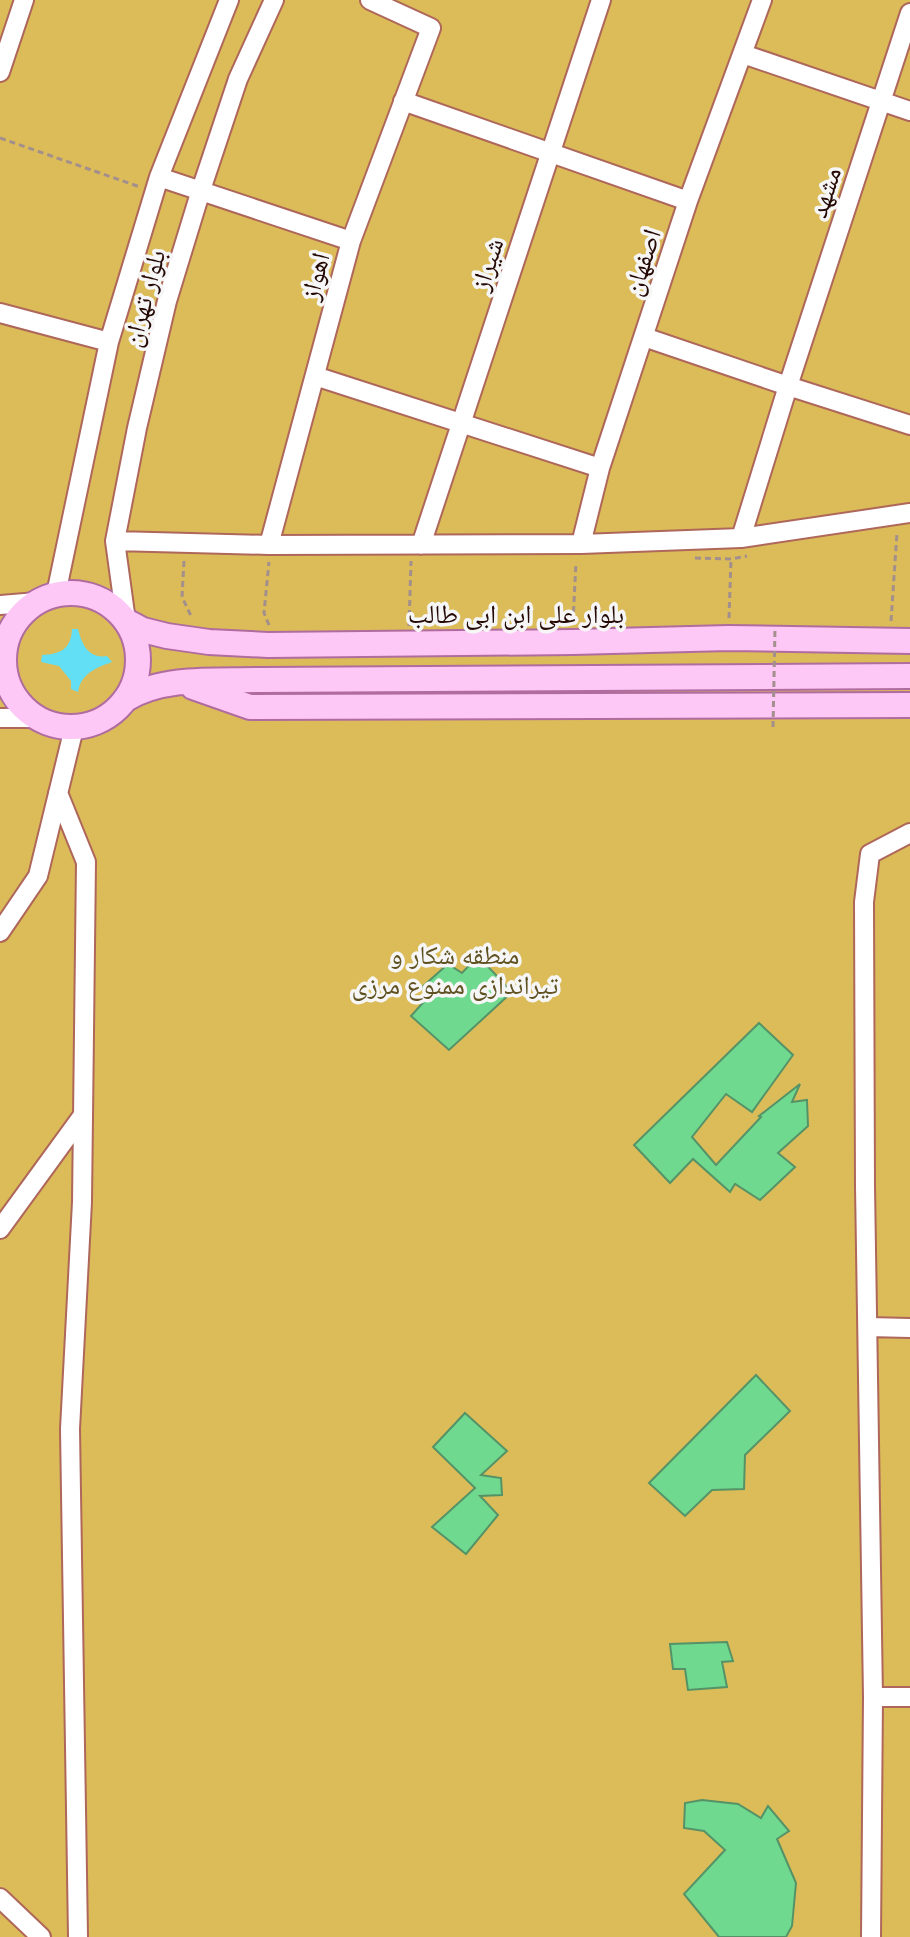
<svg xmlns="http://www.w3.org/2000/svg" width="910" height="1937" font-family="'Open Sans','Noto Naskh Arabic',sans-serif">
	<rect width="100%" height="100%" fill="#f5e5e1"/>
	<path fill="#dbbc59" d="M0 0H910V1937H0Z"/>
	<path fill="#62def5" d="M72 629H78C82 645 89 659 107 656L112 662C95 668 81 674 78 692L71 689V681L59 666 41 662 42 655C61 654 71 649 72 629Z"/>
	<path fill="#70d990" stroke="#559367" stroke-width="2" d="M478 956 512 992 449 1050 411 1016 430 995 421 988 448 964 462 973Z
		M759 1023 793 1055 752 1112 726 1094 692 1137 716 1165 761 1117 759 1116 800 1084 792 1102 807 1100 808 1126 778 1153 795 1167 760 1200 735 1184 730 1192 693 1159 670 1183 634 1145Z
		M756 1375 790 1411 745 1455 744 1489 712 1490 685 1516 649 1483Z
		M465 1413 507 1451 481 1475 501 1478 502 1495 480 1496 498 1515 466 1554 432 1527 475 1488 433 1447Z
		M727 1642 733 1661 722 1662 727 1687 688 1690 685 1669H673L670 1644Z
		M702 1800 738 1804 761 1818 768 1806 789 1831 777 1839 796 1883 792 1926 786 1937H719L684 1894 725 1850 704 1831 684 1828 685 1803Z"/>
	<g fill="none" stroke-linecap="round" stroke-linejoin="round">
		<g stroke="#ae675a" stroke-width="22">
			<path id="minor" d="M743 54 910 111
				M0 72 24 0
				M403 101 688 201
				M159 177 351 241
				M0 313 109 342
				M644 337 788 386 910 13
				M315 376 600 468
				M741 538 788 386 910 425
				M115 541 269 545 581 544 741 538 910 513
				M581 544 600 468 688 201 762 0
				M269 545 351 241 431 28 370 0
				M421 545 601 0
				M56 594 109 342 159 177 229 0
				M0 605 37 602
				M126 621 115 541 137 428 167 301 201 190 238 79 274 0
				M0 718H35
				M58 793 86 862 82 1202 70 1429 78 1937
				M0 932 38 876 74 728
				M0 1229 83 1115
				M868 1327 910 1328
				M873 1697H910
				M0 1898 41 1937
				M871 1937 873 1697 865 1186 864 902 870 854 910 833"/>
		</g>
		<g stroke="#b06c9e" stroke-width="28">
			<path id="major" d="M4 660a67 67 0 1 1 134 0a67 67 0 1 1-134 0Z
				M126 621 143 630 167 636 209 642 268 645 573 642 729 638 910 641
				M193 687 250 707 910 705
				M126 699C164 676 216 681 260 680L910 676"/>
		</g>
		<path stroke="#a38f8b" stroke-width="3" stroke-dasharray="6 4" stroke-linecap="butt" d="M0 138 140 187
			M695 558 731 559 747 556
			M184 561 182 597 192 618
			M729 618 731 559
			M891 621 897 533
			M573 622 576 562
			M269 625 264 613 269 562
			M409 626 411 561"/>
		<use href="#minor" stroke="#fff" stroke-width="18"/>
		<use href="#major" stroke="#fdc7f6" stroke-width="24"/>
		<path stroke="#a38f8b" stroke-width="3" stroke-dasharray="6 4" stroke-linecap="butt" d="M773 727 775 629"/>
	</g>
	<g text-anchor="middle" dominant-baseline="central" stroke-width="7" stroke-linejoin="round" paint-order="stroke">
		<g font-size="26" fill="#240905" stroke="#f6f6f6">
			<text transform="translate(824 192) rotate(-72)">مشهد</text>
			<text transform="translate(641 262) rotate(-72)">اصفهان</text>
			<text transform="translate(486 264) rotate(-72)">شیراز</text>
			<text transform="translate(314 276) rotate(-75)">اهواز</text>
			<text transform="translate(143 298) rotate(-75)">بلوار تهران</text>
			<text x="516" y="613">بلوار علی ابن ابی طالب</text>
		</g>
		<g font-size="26" fill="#605121" stroke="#f6f6f6">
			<text x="455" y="954">منطقه شکار و<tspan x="455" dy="30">تیراندازی ممنوع مرزی</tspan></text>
		</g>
	</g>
</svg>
